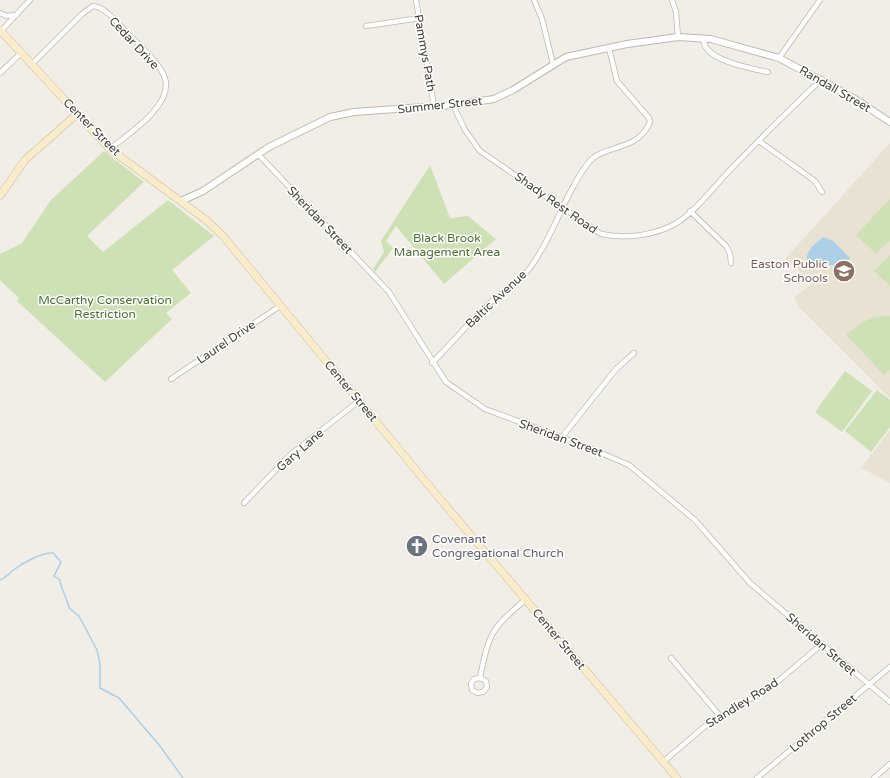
<svg xmlns="http://www.w3.org/2000/svg" width="890" height="778" font-family="'Varela Round',sans-serif">
	<rect width="100%" height="100%" fill="#f1eee7"/>
	<path fill="#e9e2d3" d="M890 143V398L799 307 794 297 813 283 785 259Z
		M890 430V483L861 468Z"/>
	<path fill="#cee1b5" d="M104 151 144 182 87 236 103 252 168 200 214 236 172 270 191 293 166 313 172 319 105 382 17 301 19 298 0 280V254L22 243 51 200Z
		M430 165 450 218 468 216 496 239 444 284 396 226 386 241 393 248 375 272 373 269 384 252 381 241Z
		M890 199V240L876 254 856 235Z
		M890 255V286L874 271Z
		M890 316V369L884 375 846 335C859 324 872 314 890 316Z
		M845 371 872 391 842 432 815 412Z
		M877 390 890 400V427L871 452 845 431Z"/>
	<path fill="#abcfe7" d="M823 237 833 241 850 258 843 268 831 265 814 268C798 256 813 246 823 237Z"/>
	<g fill="none" stroke-linecap="round" stroke-linejoin="round">
		<path stroke="#abcfe7" stroke-width="1.5" d="M0 580C7 577 9 573 15 569 24 562 43 552 53 553L61 562 54 576 60 580C61 590 67 597 69 608L79 616 97 650 100 664V688L119 698 160 746 183 778"/>
		<g stroke="#bfb8ae" stroke-width="6">
			<path id="minor" d="M416 0 434 106
				M534 0 542 19 553 64
				M672 0 676 12 678 37
				M0 13 7 16 15 15
				M366 26 420 18
				M1 31 30 0
				M704 38C700 60 753 69 768 72
				M779 58 820 0
				M32 64 82 14 93 6C106 7 119 25 128 34 139 44 160 64 165 78 173 106 129 133 110 149
				M0 73 21 53
				M453 105 465 130 480 151 601 234C625 239 653 236 675 224 694 213 714 187 729 171 759 140 790 109 822 79
				M759 141 815 181 822 192
				M258 154 389 292 446 382 485 409 585 446 629 465 695 520 750 583 890 702
				M690 211 726 246 730 254 731 263
				M432 363C452 343 470 321 491 302 503 291 520 281 530 268 554 236 564 194 589 162 604 144 638 152 650 122L649 118 617 81 609 48
				M171 379 280 306
				M562 437 616 369 634 353
				M244 503 291 454 359 401
				M671 658 719 715
				M480 678 474 679 471 684 472 690 477 693 483 692 487 687 486 681 480 678C483 664 485 648 492 635 499 621 514 610 526 599
				M663 762 711 721 771 687 822 644
				M757 778 890 667
				M874 778 890 764"/>
		</g>
		<g stroke="#bfb8ae" stroke-width="8">
			<path id="tertiary" d="M181 201 203 191 269 147 330 117 354 112 453 105 494 99 513 90 566 57 627 44 678 37 711 39 779 58 852 97 890 122"/>
		</g>
		<g stroke="#ccbf9c" stroke-width="8">
			<path id="secondary" d="M0 30 110 149 206 220 223 236 435 493 677 778
				M0 196 25 160 77 114"/>
		</g>
		<use href="#minor" stroke="#fff" stroke-width="4.5"/>
		<use href="#tertiary" stroke="#fff" stroke-width="6"/>
		<use href="#secondary" stroke="#f8eccb" stroke-width="7"/>
	</g>
	<defs>
		<g id="school-disc" transform="scale(1.15)"><circle r="9.5" fill="#8d6e63" stroke="#fff"/><path d="M0-5L7-2L0 1L-7-2ZM-4 1L0 2.5L4 1V4Q0 6-4 4Z" fill="#fff"/></g>
		<g id="church-disc" transform="scale(1.15)"><circle r="9.5" fill="#6b7280" stroke="#fff"/><path d="M-1.2-6h2.4v3.5h3.3v2.4h-3.3V6h-2.4V-.1h-3.3v-2.4h3.3Z" fill="#fff"/></g>
	</defs>
	<g fill-rule="evenodd">
		<use href="#school-disc" x="844" y="271"/>
		<use href="#church-disc" x="417" y="546"/>
	</g>
	<g text-anchor="middle" dominant-baseline="central" stroke-width="3" stroke-linejoin="round" paint-order="stroke">
		<g font-size="12" fill="#443e37" stroke="#fff">
			<text transform="translate(134 43) rotate(47)">Cedar Drive</text>
			<text transform="translate(425 53) rotate(80)">Pammys Path</text>
			<text transform="translate(835 89) rotate(30)">Randall Street</text>
			<text transform="translate(440 105) rotate(-6)">Summer Street</text>
			<text transform="translate(92 127) rotate(45)">Center Street</text>
			<text transform="translate(556 203) rotate(35)">Shady Rest Road</text>
			<text transform="translate(320 220) rotate(46)">Sheridan Street</text>
			<text transform="translate(496 299) rotate(-43)">Baltic Avenue</text>
			<text transform="translate(226 342) rotate(-34)">Laurel Drive</text>
			<text transform="translate(351 391) rotate(50)">Center Street</text>
			<text transform="translate(561 438) rotate(20)">Sheridan Street</text>
			<text transform="translate(300 450) rotate(-41)">Gary Lane</text>
			<text transform="translate(559 639) rotate(50)">Center Street</text>
			<text transform="translate(821 644) rotate(41)">Sheridan Street</text>
			<text transform="translate(742 703) rotate(-32)">Standley Road</text>
			<text transform="translate(823 723) rotate(-40)">Lothrop Street</text>
		</g>
		<g font-size="12" fill="#496e31" stroke="#fff">
			<text x="447" y="238">Black Brook<tspan x="447" dy="14">Management Area</tspan></text>
			<text x="105" y="300">McCarthy Conservation<tspan x="105" dy="14">Restriction</tspan></text>
		</g>
		<g font-size="12" fill="#785e54" stroke="#fff" text-anchor="end">
			<text x="828" y="264">Easton Public<tspan x="828" dy="14">Schools</tspan></text>
		</g>
		<g font-size="12" fill="#5b616d" stroke="#fff" text-anchor="start">
			<text x="432" y="539">Covenant<tspan x="432" dy="14">Congregational Church</tspan></text>
		</g>
	</g>
</svg>
